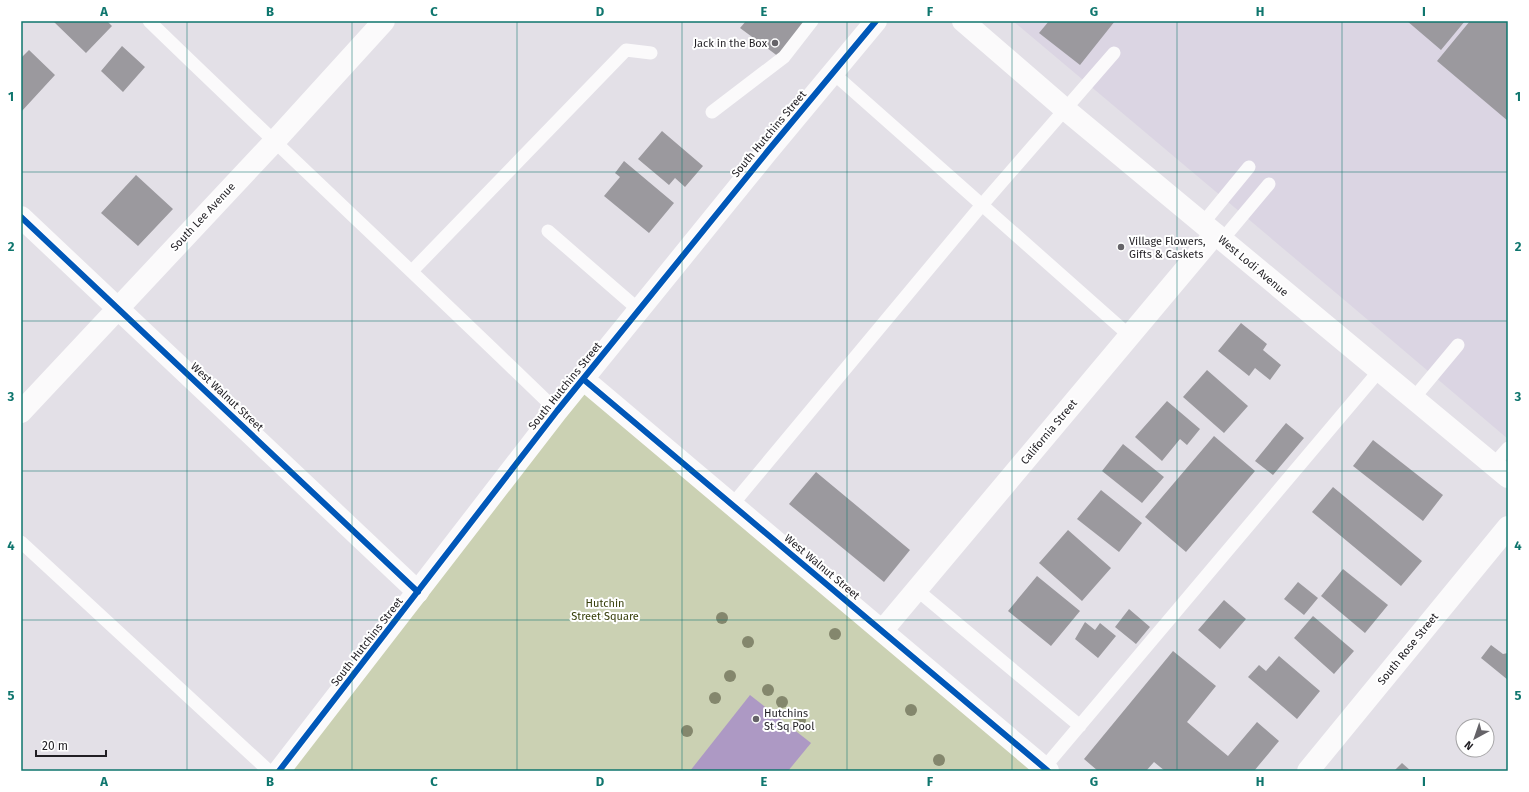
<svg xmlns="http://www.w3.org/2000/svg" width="1529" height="792" font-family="'Fira Sans',sans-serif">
	<rect width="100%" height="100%" fill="#e3e0e7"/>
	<path fill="#dbd5e3" d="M1013 21H1508V439L1355 309Z"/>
	<path fill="#cbd1b3" d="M583 379 1047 771H269Z"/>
	<path fill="#ad99c4" d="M750 695 811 743 788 771H690Z"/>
	<path fill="#9b999e" d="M55 21H107L112 26 86 53 54 22Z
		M746 21H807L779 57 740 28Z
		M1049 21H1115L1080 65 1039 33Z
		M1407 21H1465L1441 50Z
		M1470 21H1508V121L1437 61Z
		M122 46 145 67 123 92 101 71Z
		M29 50 55 75 21 112V58Z
		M662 131 703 166 685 187 675 178 669 185 638 159Z
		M624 161 674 203 649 233 604 196 620 177 615 173Z
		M136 175 173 209 138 246 101 213Z
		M1241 323 1267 344 1263 350 1281 365 1270 380 1255 368 1249 376 1218 351Z
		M1207 370 1248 406 1224 433 1183 397Z
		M1167 401 1200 429 1187 445 1180 439 1162 461 1135 437Z
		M1286 423 1304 438 1273 475 1255 461Z
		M1214 436 1255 471 1186 552 1145 517Z
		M1373 440 1443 495 1423 521 1353 466Z
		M1123 444 1164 477 1142 503 1102 471Z
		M816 472 910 550 884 582 789 504Z
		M1333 487 1422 561 1401 586 1312 512Z
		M1101 490 1142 523 1119 552 1077 519Z
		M1068 530 1111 568 1082 601 1039 563Z
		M1343 569 1388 605 1365 633 1321 596Z
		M1037 576 1080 611 1051 646 1008 611Z
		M1298 582 1318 598 1304 615 1284 599Z
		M1224 600 1246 619 1220 649 1198 630Z
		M1129 609 1150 627 1136 644 1115 627Z
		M1313 616 1354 651 1334 674 1294 638Z
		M1085 622 1095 630 1100 623 1116 636 1098 658 1075 639Z
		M1491 645 1503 654 1508 653V680L1481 658Z
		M1173 651 1216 686 1187 722 1228 756 1257 722 1279 741 1254 771H1165L1154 762 1146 771H1098L1084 759Z
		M1279 656 1320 691 1297 719 1248 677 1259 665 1266 671Z
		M1402 763 1411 771H1394Z"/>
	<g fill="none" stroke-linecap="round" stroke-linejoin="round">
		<path stroke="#fbfafb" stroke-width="13" d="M149 21C284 152 422 280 557 411
			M833 73 1130 336
			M712 112 784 57 812 21
			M1203 223 1249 167
			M548 231 639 310
			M1222 240 1269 184
			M412 271 626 50 651 53
			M1413 399 1458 345
			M1493 465 1508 448
			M732 505 981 206 1114 53
			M21 542 269 771
			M917 590 1080 726
			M1044 768 1379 371"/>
		<path stroke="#fbfafb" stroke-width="22" d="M21 217 418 592
			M583 379 1048 771
			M21 412 273 143 384 21
			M882 631 1215 234
			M1308 771 1508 527"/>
		<path stroke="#fbfafb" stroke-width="22" d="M279 771 557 411 767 152 876 21"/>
		<path stroke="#fbfafb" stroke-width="22" d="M963 21 1066 110 1508 477"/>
		<g stroke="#fff" stroke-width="8">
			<path id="cycleway" d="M21 217 418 592
				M583 379 1048 771
				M279 771 557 411 767 152 876 21"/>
		</g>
		<use href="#cycleway" stroke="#0057b8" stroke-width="6"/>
	</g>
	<g fill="#84876d">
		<circle cx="722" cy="618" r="6"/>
		<circle cx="835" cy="634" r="6"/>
		<circle cx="748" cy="642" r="6"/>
		<circle cx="730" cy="676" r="6"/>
		<circle cx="768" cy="690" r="6"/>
		<circle cx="715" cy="698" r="6"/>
		<circle cx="782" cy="702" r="6"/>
		<circle cx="911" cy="710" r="6"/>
		<circle cx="800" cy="720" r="6"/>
		<circle cx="687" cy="731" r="6"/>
		<circle cx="939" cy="760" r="6"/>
	</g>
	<path fill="none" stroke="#0f766e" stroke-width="1" stroke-opacity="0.55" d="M187 21V771M352 21V771M517 21V771M682 21V771M847 21V771M1012 21V771M1177 21V771M1342 21V771M21 172H1508M21 321H1508M21 471H1508M21 620H1508"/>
	<g fill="#656368" stroke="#fff" stroke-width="1.5">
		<circle cx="775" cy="43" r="4"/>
		<circle cx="1121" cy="247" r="4"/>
		<circle cx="756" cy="719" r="4"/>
	</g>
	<g text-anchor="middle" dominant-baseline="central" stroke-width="4" stroke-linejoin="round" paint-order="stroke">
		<g font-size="11" fill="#211f24" stroke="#fff" text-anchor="start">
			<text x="767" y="43" text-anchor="end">Jack in the Box</text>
			<text x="1129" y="241">Village Flowers,<tspan x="1129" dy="13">Gifts &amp; Caskets</tspan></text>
			<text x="764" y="713">Hutchins<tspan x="764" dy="13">St Sq Pool</tspan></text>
		</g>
		<g font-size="11" fill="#211f24" stroke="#fff">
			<text transform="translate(769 134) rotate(-50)">South Hutchins Street</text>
			<text transform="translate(203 217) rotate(-47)">South Lee Avenue</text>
			<text transform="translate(1253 266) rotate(40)">West Lodi Avenue</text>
			<text transform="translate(565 386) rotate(-51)">South Hutchins Street</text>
			<text transform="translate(227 397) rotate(43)">West Walnut Street</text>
			<text transform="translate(1049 432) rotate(-50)">California Street</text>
			<text transform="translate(822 567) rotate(40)">West Walnut Street</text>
			<text transform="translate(367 642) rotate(-52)">South Hutchins Street</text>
			<text transform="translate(1408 649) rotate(-51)">South Rose Street</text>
		</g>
		<g font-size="11" fill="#373f0a" stroke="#fff">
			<text x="605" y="603">Hutchin<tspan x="605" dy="13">Street Square</tspan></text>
		</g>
	</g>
	<rect width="1529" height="792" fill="none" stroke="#ffffff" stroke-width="44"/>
	<g transform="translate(1475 738) rotate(220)"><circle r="19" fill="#ffffff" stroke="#a6a5a7"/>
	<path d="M0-3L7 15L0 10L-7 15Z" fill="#656368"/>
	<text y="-6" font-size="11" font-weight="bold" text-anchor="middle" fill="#211f24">N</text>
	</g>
	<path d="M36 750v6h70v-6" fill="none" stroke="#211f24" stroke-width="2"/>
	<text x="42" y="750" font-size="12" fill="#211f24" stroke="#ffffff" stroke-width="3" paint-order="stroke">20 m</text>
	<rect x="22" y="22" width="1485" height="748" fill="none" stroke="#0f766e" stroke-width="1.5"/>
	<g font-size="13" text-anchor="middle" font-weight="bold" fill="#0f766e">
		<text x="104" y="16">A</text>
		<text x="270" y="16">B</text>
		<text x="434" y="16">C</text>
		<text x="600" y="16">D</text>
		<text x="764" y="16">E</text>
		<text x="930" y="16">F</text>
		<text x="1094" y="16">G</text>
		<text x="1260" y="16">H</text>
		<text x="1424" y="16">I</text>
		<text x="11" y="101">1</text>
		<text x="1518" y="101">1</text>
		<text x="11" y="251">2</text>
		<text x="1518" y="251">2</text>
		<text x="11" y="401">3</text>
		<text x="1518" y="401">3</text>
		<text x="11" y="550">4</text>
		<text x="1518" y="550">4</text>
		<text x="11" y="700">5</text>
		<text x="1518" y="700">5</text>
		<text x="104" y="786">A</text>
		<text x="270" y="786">B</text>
		<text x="434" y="786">C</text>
		<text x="600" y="786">D</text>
		<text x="764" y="786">E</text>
		<text x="930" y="786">F</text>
		<text x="1094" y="786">G</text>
		<text x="1260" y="786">H</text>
		<text x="1424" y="786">I</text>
	</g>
</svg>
